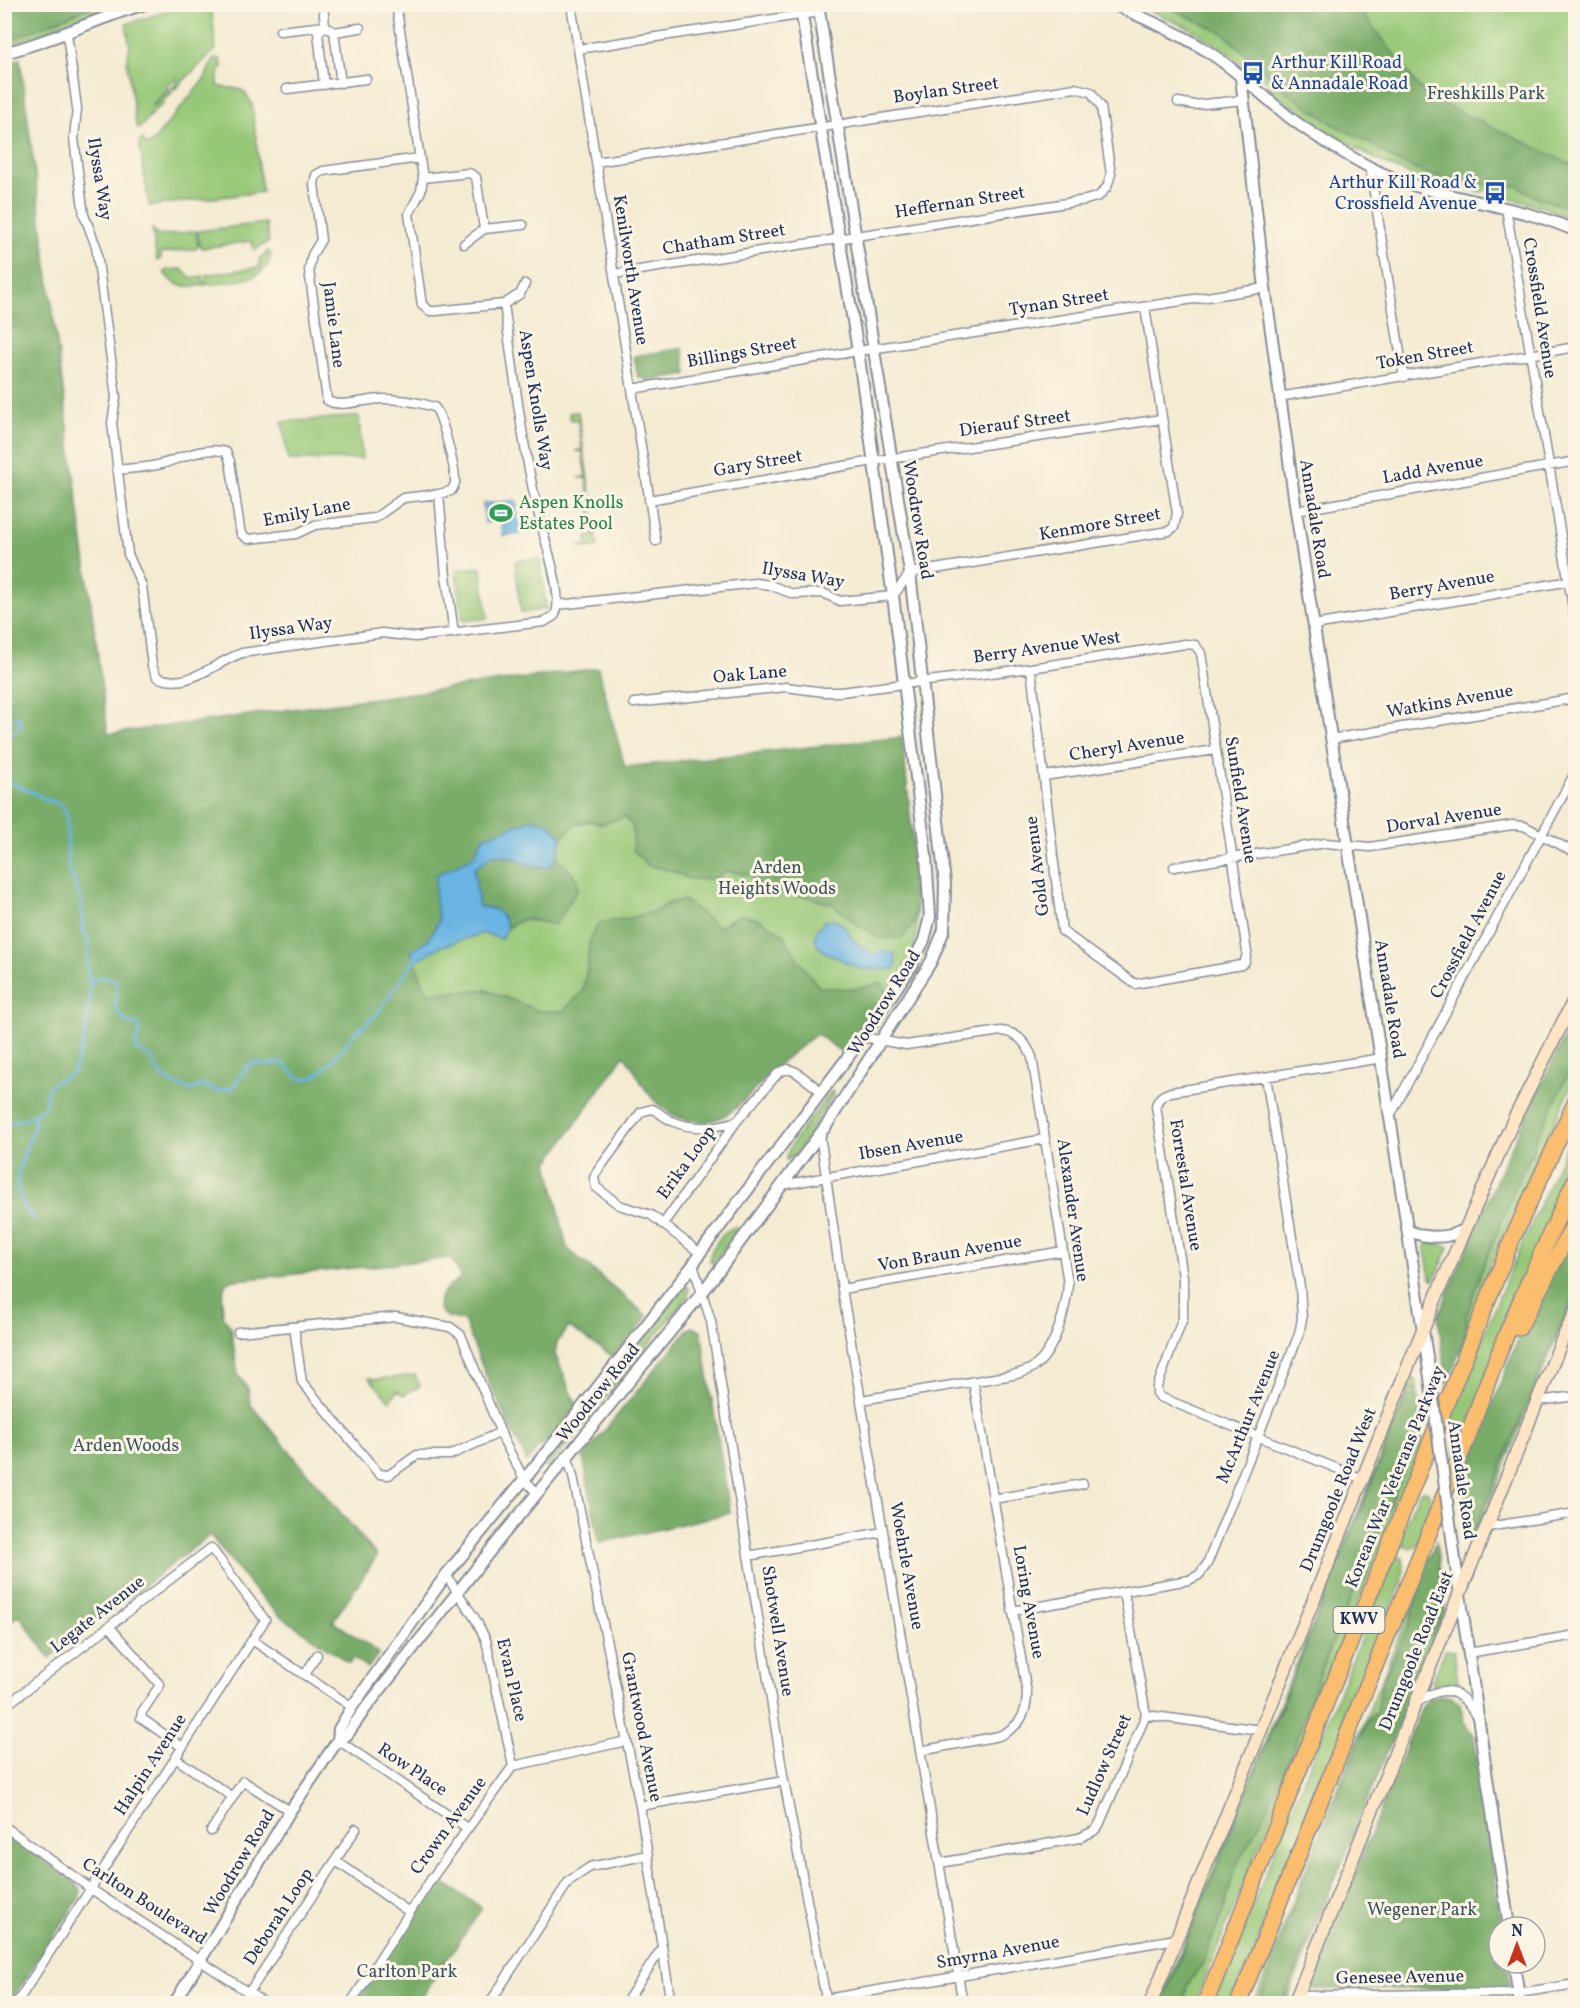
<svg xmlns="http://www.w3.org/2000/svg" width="1580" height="2008" font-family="Vollkorn,serif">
	<rect width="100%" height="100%" fill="#fcf5e5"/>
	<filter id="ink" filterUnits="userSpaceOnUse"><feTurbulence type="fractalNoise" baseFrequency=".0167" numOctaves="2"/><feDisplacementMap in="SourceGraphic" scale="12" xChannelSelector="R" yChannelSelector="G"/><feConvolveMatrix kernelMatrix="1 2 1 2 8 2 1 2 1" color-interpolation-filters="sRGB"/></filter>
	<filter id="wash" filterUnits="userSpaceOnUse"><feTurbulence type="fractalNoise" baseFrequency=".008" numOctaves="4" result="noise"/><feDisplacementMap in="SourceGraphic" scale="24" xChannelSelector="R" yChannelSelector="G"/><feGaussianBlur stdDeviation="1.35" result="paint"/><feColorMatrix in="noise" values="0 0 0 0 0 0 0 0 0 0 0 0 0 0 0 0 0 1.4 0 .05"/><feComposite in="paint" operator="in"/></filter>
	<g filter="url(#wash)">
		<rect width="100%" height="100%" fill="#f4ebd2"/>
		<path fill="#97c877" stroke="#597c6a" stroke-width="1.5" d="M190 4 211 5 216 49 175 89 171 88 175 86 177 78 168 85 167 89 153 105 156 104 169 90 172 93 163 101 164 104 156 109 139 129 136 126 127 61 130 46 126 24Z
			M4 5H110L47 32 5 46Z
			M1137 5H1575V221L1546 208 1503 197 1504 195 1494 191 1484 190 1483 192C1460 188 1437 184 1415 176 1361 157 1313 123 1268 88L1271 84 1255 72H1250L1222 49 1189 28Z
			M216 58 220 59 222 66 218 77V84L220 87C237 89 244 85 252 105L262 192 149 206 139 142 143 139 145 145 151 144 205 78 211 64Z
			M266 223 269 242 254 250 252 241 203 248 199 245 198 231Z
			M152 229 158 236 196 231 198 245 196 249 161 253V258L157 261Z
			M268 251 271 254C267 284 230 281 206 285V275L260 267 259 259Z
			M182 269 190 278 203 276 204 285C187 287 175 289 164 272L167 270Z
			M578 412 598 547 581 548 580 546 587 545V537L594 535 590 506H582L590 503 586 478H579L586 476 582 451H575L582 449 578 420H571L569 413Z
			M359 416 362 459 288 460 282 422Z
			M540 558 546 609 521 613 515 561Z
			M481 567 488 618 463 621 456 570Z
			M902 737 915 863 917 927 915 946 911 957 888 992 663 1022 647 914 634 917 589 942 588 964 583 991 563 1011H539L486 990 428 993 419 978 416 961 439 947 484 933 501 939C515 912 530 921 555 924L578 889 576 877 557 857 562 837 576 824 589 821 602 824 625 817 633 827Z
			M1575 1055V1079L1538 1156 1491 1262 1462 1351 1467 1315 1481 1272 1518 1180 1532 1153 1536 1138 1561 1089Z
			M830 1092H833V1095L796 1154 791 1158 786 1160C784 1148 822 1105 830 1092Z
			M1575 1127V1169L1546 1234 1456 1455 1451 1415 1507 1278Z
			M736 1227 738 1230 713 1263 710 1261C708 1251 725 1228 736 1227Z
			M1429 1243 1445 1245 1449 1247 1434 1281 1430 1277 1425 1250V1246Z
			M685 1286 689 1288 688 1296 548 1469 544 1465 616 1378 681 1288Z
			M1575 1295V1300L1555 1342 1474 1541 1466 1538 1472 1537 1546 1357Z
			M415 1375 420 1386 404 1395 397 1391 390 1401 369 1378 378 1379Z
			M1412 1378 1416 1380 1417 1390 1410 1388 1162 2003 1159 2004Z
			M1422 1438 1423 1446 1417 1456 1195 2003 1184 2004 1187 1985 1202 1965 1224 1909 1235 1868 1264 1815 1288 1763 1322 1668 1412 1452 1416 1449Z
			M1422 1490 1429 1492 1431 1509 1418 1544 1411 1549 1403 1545 1400 1536 1419 1493Z
			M1396 1556 1403 1558 1404 1566 1403 1579 1378 1643 1370 1653 1367 1671 1233 2003 1213 2004 1390 1567Z
			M1419 1587 1411 1621 1382 1682 1377 1711 1367 1722 1259 2003 1254 2004 1311 1854Z
			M1445 1650 1454 1651 1458 1683 1456 1687 1435 1686 1432 1683Z
			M1338 1872 1286 2003 1282 2004 1333 1879Z"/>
		<path fill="#79ac68" stroke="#4a6e63" stroke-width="1.5" d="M5 4H96V5L5 42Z
			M1164 5H1356L1426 96 1575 166V212L1566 207 1533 196 1518 186 1497 187 1447 179 1424 173 1396 161 1371 144 1333 124 1287 92 1223 33Z
			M20 59 108 734 598 668 625 767 902 737 915 863 917 897 913 925 902 938H879L857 924 832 904 806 897 763 889 750 875 727 871 714 879H689L673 871 647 865 633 850V828L625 817 602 824 589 821 576 824 562 837 549 823 533 819 484 837 474 857 435 897 439 921 428 940 411 952C418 965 420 979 428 993L486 990 539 1011H563L583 991 588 964 589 942 599 923 634 917 656 911 669 903 684 900 719 927 740 914 761 920 783 934 798 960 819 987 854 989 881 983 888 992 844 1054 817 1034C804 1044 790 1054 778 1065 763 1080 749 1098 732 1111 707 1130 675 1122 654 1100 641 1087 635 1068 624 1055L548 1163 567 1248 647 1316 618 1360 569 1327 557 1342 555 1354 577 1406 544 1447 539 1446 527 1462 487 1378 464 1321 446 1316 440 1311C435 1295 450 1285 461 1277L451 1258 228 1281 225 1284 222 1298 223 1316 231 1328 238 1375 248 1388 250 1404 377 1556 333 1621 379 1653 368 1668 353 1658 349 1663 279 1615 256 1592 210 1535 50 1658 19 1615 5 1625 4 63Z
			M683 348 687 374 648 380 638 377 634 356Z
			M493 854 515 858 531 866 548 867 557 857 576 877 578 889 555 925 525 918 507 927C502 911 495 907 479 907L474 869Z
			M1575 1015V1055L1572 1065 1547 1119 1536 1138 1532 1153 1518 1180 1481 1272 1467 1315 1464 1340 1447 1385 1438 1316 1505 1160Z
			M1575 1228V1295L1546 1357 1472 1537 1466 1538 1460 1481 1467 1469 1518 1339Z
			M692 1327 701 1331 730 1513 599 1543 583 1457 688 1329Z
			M1410 1388 1417 1390C1419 1408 1429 1439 1412 1452L1322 1668 1288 1763 1264 1815 1235 1868 1224 1909 1202 1965 1187 1985 1184 2003H1162Z
			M1436 1541 1445 1611 1338 1872 1333 1879 1282 2003H1259L1298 1895 1367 1722 1377 1711 1382 1682 1411 1621 1423 1572Z
			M1440 1695 1451 1697 1460 1703 1464 1722 1474 1735 1502 1927H1499V1963H1507L1510 1984 1502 1988 1310 1989 1309 1987 1422 1707 1428 1699Z
			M4 1833 77 1884 81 1891 79 1898 9 2004 4 2003Z
			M438 1879 482 1908 418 2003 355 2004Z"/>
		<path fill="#69b4e2" stroke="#4272a0" stroke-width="1.5" d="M516 500 520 534 503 536 501 521 485 523 483 504Z
			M533 819 549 823 562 837 557 857 549 867 531 866 515 858 494 854 474 869 479 907C495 907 502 911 507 927L501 939 484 933 439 947 416 961 411 952 428 940 439 921 435 897 436 875 473 857 484 837Z
			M832 919C845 923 845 929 852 938 858 945 868 952 876 954 883 950 887 951 895 954L896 965 894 969H861L825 952 817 945 815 938 817 930 825 921Z"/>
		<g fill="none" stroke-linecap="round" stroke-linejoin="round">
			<path stroke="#69b4e2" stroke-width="3" d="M4 720 19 718 21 725 17 730 4 739
				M4 780 34 793 47 800 58 803 63 807 67 815 68 865 82 904 83 930C93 942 86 951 87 965 88 972 90 980 90 988 89 1016 84 1048 72 1074L54 1082 48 1088 45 1105 42 1109 29 1117 13 1123 4 1121
				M89 982C100 977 107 975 117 982L116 1010 126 1022 138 1025 140 1031 135 1045 138 1051 151 1057C160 1080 169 1083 192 1090L201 1085 218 1091 232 1088 248 1066 253 1063 267 1065 282 1062 297 1077 305 1079 316 1076 332 1061 354 1034 377 1014 415 959
				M34 1114C36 1125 33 1131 29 1141 16 1172 10 1194 34 1220"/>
		</g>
	</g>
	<g filter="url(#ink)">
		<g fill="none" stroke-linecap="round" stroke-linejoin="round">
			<g stroke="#888d98" stroke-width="11">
				<path id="minor" d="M323 4 325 26
					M396 4 423 178 421 191 409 214 422 305 430 311H436L504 304 520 294 525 284
					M571 4 656 541
					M280 31 325 26 334 32 341 83
					M334 32 360 28
					M67 34 77 108 74 138 78 171 84 215 96 246 116 397 112 423 128 554 142 586 152 666 157 677C188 691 215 662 242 653L382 633 415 637 544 622 554 616C565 602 547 548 543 531 523 457 515 379 504 304
					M578 49 819 12
					M324 85 318 33 325 26
					M287 89 366 79
					M1178 102 1194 105 1244 100
					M596 162 1075 88 1091 92 1101 107 1111 174 1107 187 1099 196 1086 200 614 274
					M1370 168 1404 377
					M423 178 469 173 476 177 484 229
					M1506 208 1576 626
					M464 244 484 229 523 225
					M632 389 858 351 1265 288
					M1279 397 1576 347
					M117 470C132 468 150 468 165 463 183 457 206 446 226 452L230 461 240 529 241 534 248 539 296 534 315 525 375 518 403 498 439 494 451 491C453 488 454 487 455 483 456 472 442 413 434 407 418 402 399 399 382 399 367 399 338 409 327 400L309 270 312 255 321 240 314 184 316 175 323 171 420 158
					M439 494 446 576 454 633
					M649 500 873 461 1162 419
					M1296 511 1576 461
					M558 605 756 583 770 585 793 594 823 593 840 601 893 596 910 573 1169 531 1174 527 1177 514 1145 307
					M1314 625 1576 580
					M634 703 786 687 824 692H841L1031 668 1185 644 1195 645 1201 653 1247 952 1245 962 1241 965 1135 984 1062 931 1031 668
					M1331 739 1576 698
					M1044 776 1215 750
					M1174 867 1326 843 1370 847 1512 825 1524 826 1576 853
					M1391 1114 1576 771
					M820 1134 842 1289 963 2004
					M782 1185 1045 1139
					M663 1224 737 1121
					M700 1253 651 1215 619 1205 596 1187 594 1178 596 1173 641 1112 652 1109C659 1112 665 1118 672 1121 694 1131 716 1128 737 1121L779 1072 788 1069 796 1072 821 1091
					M693 1265 711 1321 784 1781 827 2004
					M842 1289 1063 1251
					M294 1327 302 1382 379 1474 389 1475 417 1455H450L501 1432
					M238 1332 396 1317 450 1327 461 1335 504 1441 524 1479 537 1493
					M861 1400 1013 1375C1021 1373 1028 1371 1035 1366 1055 1351 1067 1307 1068 1283L1032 1057C1026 1042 1017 1032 1001 1031L906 1045 863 1037
					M1538 1401 1576 1396
					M568 1458 573 1476 640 1806 671 2004
					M1363 1479 1160 1397 1157 1393V1387L1183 1318V1277L1156 1106C1158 1097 1163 1095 1171 1092L1382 1058
					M993 1499 1083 1484
					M1487 1527 1576 1513
					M748 1556 883 1532
					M446 1575 476 1620 486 1640 513 1766
					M1012 1611 1189 1580 1199 1575 1207 1564 1299 1334 1302 1319 1300 1287 1266 1077
					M110 1627 160 1685 142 1712 141 1718 182 1747
					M252 1640 352 1707
					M1468 1653 1576 1635
					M305 1675 317 1655
					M1417 1703C1442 1683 1460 1688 1476 1716
					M4 1707 211 1548 265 1620 16 2004
					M1146 1715 1261 1730
					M338 1740 467 1828
					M920 1751 999 1736C1019 1727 1027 1715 1027 1693L973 1381
					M175 1758 233 1797
					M640 1806 784 1781
					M4 1826 91 1889 266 2004
					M211 1831 243 1781 290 1811
					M336 1861 409 1912
					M940 1863 1079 1838 1094 1831 1099 1825 1146 1715 1124 1592
					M250 1991 356 1829
					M1297 1996 1519 1993 1576 1984
					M826 1999 1176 1939
					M350 2004 432 1878 513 1766 627 1741
					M489 2004 569 1881 590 1867 648 1855
					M625 2004 662 1948"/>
			</g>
			<g stroke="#888d98" stroke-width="14">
				<path id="tertiary" d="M1113 4C1145 19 1178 32 1207 51 1237 70 1262 95 1289 117 1314 136 1343 153 1371 168 1435 201 1510 201 1576 231
					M4 53C53 41 97 18 145 4
					M1241 77 1265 288 1296 511 1428 1363
					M1409 1231C1428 1239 1446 1239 1464 1230
					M1456 1567 1509 1927
					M338 1740 339 1729 352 1707 446 1575 558 1438 693 1265 700 1253 863 1037 912 965 924 940 930 917 926 856 893 596 858 351 800 4
					M1514 1963 1520 2004
					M174 2004 290 1811 338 1740 347 1735 365 1709 502 1536 702 1293 828 1123 931 962 944 930 945 883 910 573 818 4"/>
			</g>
			<g stroke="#888d98" stroke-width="15">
				<path id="secondary" d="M1150 2004 1441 1285 1513 1121 1576 996
					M1294 2004 1562 1340 1576 1312"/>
			</g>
			<g stroke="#888d98" stroke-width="18">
				<path id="motorway" d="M1519 1328 1576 1220
					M1205 2004 1513 1237 1576 1101
					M1238 2004 1467 1439C1497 1350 1536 1264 1576 1178"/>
			</g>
			<use href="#minor" stroke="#fff" stroke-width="8"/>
			<use href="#tertiary" stroke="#fff" stroke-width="10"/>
			<use href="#secondary" stroke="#fde5c5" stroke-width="12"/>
			<use href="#motorway" stroke="#fbbd6e" stroke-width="15"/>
			<g stroke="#888d98" stroke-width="14" stroke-linecap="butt">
				<path id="tertiary-bridge" d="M1428 1363 1456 1567"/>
			</g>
			<use href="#tertiary-bridge" stroke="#fff" stroke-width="10"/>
		</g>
	</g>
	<defs>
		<g id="bus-bare" transform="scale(1.8)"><path d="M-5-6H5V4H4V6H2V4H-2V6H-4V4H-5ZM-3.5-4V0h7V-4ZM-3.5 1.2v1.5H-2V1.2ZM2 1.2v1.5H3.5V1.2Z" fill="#1a4fb4" stroke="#fcf5e5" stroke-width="2.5" paint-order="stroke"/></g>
		<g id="stadium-bare" transform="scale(1.8)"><path d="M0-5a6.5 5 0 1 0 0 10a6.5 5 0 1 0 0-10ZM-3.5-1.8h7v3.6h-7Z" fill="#2e9e5b" stroke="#fcf5e5" stroke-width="2.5" paint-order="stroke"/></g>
	</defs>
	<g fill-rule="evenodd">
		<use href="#bus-bare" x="1253" y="73"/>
		<use href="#bus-bare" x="1495" y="193"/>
		<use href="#stadium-bare" x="501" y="513"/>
	</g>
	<g text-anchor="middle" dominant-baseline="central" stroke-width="6" stroke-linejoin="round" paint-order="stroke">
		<rect fill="#fcf5e5" stroke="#5e6a86" stroke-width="1.5" x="1333.5" y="1607" width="51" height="26" rx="4.5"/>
		<g font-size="16" font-weight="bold" fill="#1b2f5e">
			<text x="1359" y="1620">KWV</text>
		</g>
		<g font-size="18" fill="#164399" stroke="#fcf5e5" text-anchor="start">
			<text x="1271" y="63">Arthur Kill Road<tspan x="1271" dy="21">&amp; Annadale Road</tspan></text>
			<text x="1477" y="183" text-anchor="end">Arthur Kill Road &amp;<tspan x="1477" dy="21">Crossfield Avenue</tspan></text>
		</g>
		<g font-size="18" fill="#1b2f5e" stroke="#fcf5e5">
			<text transform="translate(946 91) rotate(-8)">Boylan Street</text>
			<text transform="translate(99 179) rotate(81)">Ilyssa Way</text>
			<text transform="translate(960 203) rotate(-9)">Heffernan Street</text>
			<text transform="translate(724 240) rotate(-9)">Chatham Street</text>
			<text transform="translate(630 270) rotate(81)">Kenilworth Avenue</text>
			<text transform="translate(1059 303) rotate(-9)">Tynan Street</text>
			<text transform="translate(1539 308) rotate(81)">Crossfield Avenue</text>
			<text transform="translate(333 325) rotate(83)">Jamie Lane</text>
			<text transform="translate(742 353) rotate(-10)">Billings Street</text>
			<text transform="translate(1425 356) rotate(-10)">Token Street</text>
			<text transform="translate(535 400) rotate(81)">Aspen Knolls Way</text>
			<text transform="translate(1015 424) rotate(-8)">Dierauf Street</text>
			<text transform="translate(758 464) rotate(-10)">Gary Street</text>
			<text transform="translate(1433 470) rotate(-10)">Ladd Avenue</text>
			<text transform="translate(307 513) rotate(-11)">Emily Lane</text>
			<text transform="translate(1314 519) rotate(81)">Annadale Road</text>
			<text transform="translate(917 520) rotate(81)">Woodrow Road</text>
			<text transform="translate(1100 525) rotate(-10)">Kenmore Street</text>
			<text transform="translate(803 576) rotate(10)">Ilyssa Way</text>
			<text transform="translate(1442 586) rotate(-10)">Berry Avenue</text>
			<text transform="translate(291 629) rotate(-8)">Ilyssa Way</text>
			<text transform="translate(1047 648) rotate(-8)">Berry Avenue West</text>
			<text transform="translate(750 675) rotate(-5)">Oak Lane</text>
			<text transform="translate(1450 702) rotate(-10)">Watkins Avenue</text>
			<text transform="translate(1127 747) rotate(-9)">Cheryl Avenue</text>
			<text transform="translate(1240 800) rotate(81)">Sunfield Avenue</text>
			<text transform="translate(1444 819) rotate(-9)">Dorval Avenue</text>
			<text transform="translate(1038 866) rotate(-97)">Gold Avenue</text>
			<text transform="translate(1469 935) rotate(-62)">Crossfield Avenue</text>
			<text transform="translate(1389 999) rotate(81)">Annadale Road</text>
			<text transform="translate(885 1003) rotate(-58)">Woodrow Road</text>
			<text transform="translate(911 1146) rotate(-10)">Ibsen Avenue</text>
			<text transform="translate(687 1163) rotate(-54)">Erika Loop</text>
			<text transform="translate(1185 1185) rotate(81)">Forrestal Avenue</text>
			<text transform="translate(1072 1210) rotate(82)">Alexander Avenue</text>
			<text transform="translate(950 1254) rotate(-10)">Von Braun Avenue</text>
			<text transform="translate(599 1393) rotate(-51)">Woodrow Road</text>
			<text transform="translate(1249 1417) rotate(-68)">McArthur Avenue</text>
			<text transform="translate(1396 1477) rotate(-68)">Korean War Veterans Parkway</text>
			<text transform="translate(1461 1480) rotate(82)">Annadale Road</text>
			<text transform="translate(1339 1490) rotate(-68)">Drumgoole Road West</text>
			<text transform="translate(906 1566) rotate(80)">Woehrle Avenue</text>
			<text transform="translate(1028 1602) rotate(80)">Loring Avenue</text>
			<text transform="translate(98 1615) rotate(-38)">Legate Avenue</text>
			<text transform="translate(777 1631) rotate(81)">Shotwell Avenue</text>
			<text transform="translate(1417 1651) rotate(-68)">Drumgoole Road East</text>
			<text transform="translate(511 1680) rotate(77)">Evan Place</text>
			<text transform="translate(641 1727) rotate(79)">Grantwood Avenue</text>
			<text transform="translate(151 1765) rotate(-57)">Halpin Avenue</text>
			<text transform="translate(1105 1765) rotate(-66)">Ludlow Street</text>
			<text transform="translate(412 1770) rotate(34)">Row Place</text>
			<text transform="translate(449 1826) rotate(-54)">Crown Avenue</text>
			<text transform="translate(240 1863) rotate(-59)">Woodrow Road</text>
			<text transform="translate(144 1902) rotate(33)">Carlton Boulevard</text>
			<text transform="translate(279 1917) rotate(-57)">Deborah Loop</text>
			<text transform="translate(998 1953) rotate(-10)">Smyrna Avenue</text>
			<text transform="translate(1400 1978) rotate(-1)">Genesee Avenue</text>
		</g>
		<g font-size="18" fill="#3a5564" stroke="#fcf5e5">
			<text x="1486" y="94">Freshkills Park</text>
			<text x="777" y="868">Arden<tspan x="777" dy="21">Heights Woods</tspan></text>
			<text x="126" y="1446">Arden Woods</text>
			<text x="1422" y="1910">Wegener Park</text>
			<text x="407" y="1972">Carlton Park</text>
		</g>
		<g font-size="18" fill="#27864d" stroke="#fcf5e5" text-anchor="start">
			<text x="519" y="503">Aspen Knolls<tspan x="519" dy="21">Estates Pool</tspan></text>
		</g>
	</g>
	<rect width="1580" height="2008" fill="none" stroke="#fcf5e5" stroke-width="24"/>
	<g transform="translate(1517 1945)"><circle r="28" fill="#fcf5e5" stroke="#a2a6af" stroke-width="1.5"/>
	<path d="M0-4.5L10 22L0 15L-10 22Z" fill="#c8321e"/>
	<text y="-9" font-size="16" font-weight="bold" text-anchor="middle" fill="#1b2f5e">N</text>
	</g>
</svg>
